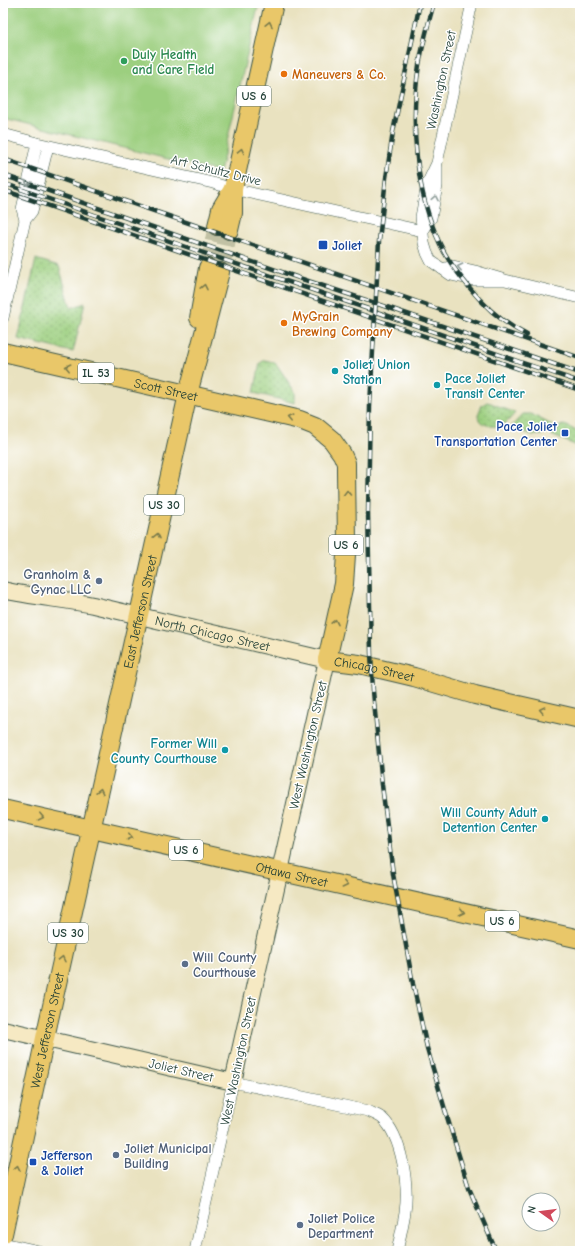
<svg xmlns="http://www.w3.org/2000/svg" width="583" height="1254" font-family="'Comic Neue',sans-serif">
	<defs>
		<pattern id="grass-dots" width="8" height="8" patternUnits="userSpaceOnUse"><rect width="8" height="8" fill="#9ccf7f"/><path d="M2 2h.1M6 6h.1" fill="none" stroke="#7fa969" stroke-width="1.8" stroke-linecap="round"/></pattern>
	</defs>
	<rect width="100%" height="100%" fill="#fff"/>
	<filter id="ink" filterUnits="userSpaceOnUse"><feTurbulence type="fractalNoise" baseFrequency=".025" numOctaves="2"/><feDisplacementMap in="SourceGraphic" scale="8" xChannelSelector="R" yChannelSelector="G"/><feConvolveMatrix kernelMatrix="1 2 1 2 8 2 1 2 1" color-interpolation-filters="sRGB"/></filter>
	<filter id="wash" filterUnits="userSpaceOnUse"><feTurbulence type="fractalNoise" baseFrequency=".012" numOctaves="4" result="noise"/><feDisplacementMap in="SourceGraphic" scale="16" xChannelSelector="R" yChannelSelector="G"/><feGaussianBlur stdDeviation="0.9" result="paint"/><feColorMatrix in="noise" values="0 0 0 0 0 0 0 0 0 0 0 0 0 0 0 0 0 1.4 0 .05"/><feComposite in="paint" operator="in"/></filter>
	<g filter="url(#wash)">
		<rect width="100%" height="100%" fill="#e9e2c0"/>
		<path fill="url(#grass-dots)" stroke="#5e865a" d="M36 259 59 266 71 308 85 303 73 352 18 339Z
			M265 360 273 362 277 365 295 392V403L254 393 260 363Z
			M487 402 491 403 515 413C511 417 506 425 500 426 497 427 494 426 491 426 476 423 476 417 482 405Z
			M523 414H531L552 425 542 435H533L511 427Z
			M563 425 567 426 580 433V445H575L551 435 560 426Z"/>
		<path fill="#9ccf7f" stroke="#5e865a" d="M3 3H259L220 172 3 118Z"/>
	</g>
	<g filter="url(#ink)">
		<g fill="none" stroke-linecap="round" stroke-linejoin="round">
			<path stroke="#c1c1a4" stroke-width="18" stroke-dasharray="18 9" stroke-linecap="butt" d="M208 268 217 226
				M220 272 229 230"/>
			<g stroke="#3d5649" stroke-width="12">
				<path id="street" d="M472 3 437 163 427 184 421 217 424 243 427 253 431 261 451 275 473 280H505
					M3 134 37 143 213 183 233 189 423 231
					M25 220 32 211 48 146
					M423 231 431 218 437 186V167
					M442 269 453 266 475 271 505 280 580 298
					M3 318 25 220 22 209 37 143
					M3 1243 39 1251
					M195 1251 233 1082 368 1111C372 1113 378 1115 382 1118 402 1136 409 1185 405 1212 403 1225 400 1238 397 1251"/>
			</g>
			<g stroke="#3d5649" stroke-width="18">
				<g id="secondary">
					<path id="s1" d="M3 590C33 597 64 599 93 605L327 660 233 1082 3 1029"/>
				</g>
			</g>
			<g stroke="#3d5649" stroke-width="20">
				<g id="primary">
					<path d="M217 226 221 209 233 189"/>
					<path d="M229 230 233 213V189L274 3"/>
					<path d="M199 318 208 268"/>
					<path id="s2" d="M3 352 300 420 315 426 332 440 342 454 346 463V471L347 540 344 584 327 660"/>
					<path id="s3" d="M327 660 359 664 414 677 475 695 580 719"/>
					<path id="s4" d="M3 809 580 939"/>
					<path id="s5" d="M3 1234 48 1024 188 394 220 272"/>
				</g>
			</g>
			<use href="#street" stroke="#fff" stroke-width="11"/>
			<use href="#secondary" stroke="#f6e9c3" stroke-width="16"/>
			<use href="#primary" stroke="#e9c769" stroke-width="18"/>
			<g stroke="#1f3d34" stroke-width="4.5">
				<path id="rail" d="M420 3 393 132 386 178 379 241 370 406 368 513 371 653 373 691 382 785 393 874 413 984 427 1048 448 1120 469 1188 496 1251
					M434 3C428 24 423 44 419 65 410 122 415 191 440 244 447 259 458 274 469 287 485 307 504 324 527 335
					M3 159 580 358
					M3 175 299 278 375 303 580 373
					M3 183 198 251 374 311 523 363 580 382
					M3 190 580 390"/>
			</g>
			<use href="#rail" stroke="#fff" stroke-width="3" stroke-dasharray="9" stroke-linecap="butt"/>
		</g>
		<defs><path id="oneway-chevron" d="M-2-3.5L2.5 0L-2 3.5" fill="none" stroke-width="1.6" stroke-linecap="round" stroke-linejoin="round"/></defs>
		<g stroke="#7a7b4c">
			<use href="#oneway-chevron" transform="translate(269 24) rotate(-78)"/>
			<use href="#oneway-chevron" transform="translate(241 151) rotate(-77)"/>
			<use href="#oneway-chevron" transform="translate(204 287) rotate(-78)"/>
			<use href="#oneway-chevron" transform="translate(68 367) rotate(-167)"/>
			<use href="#oneway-chevron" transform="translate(290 418) rotate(-167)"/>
			<use href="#oneway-chevron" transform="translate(347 493) rotate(-90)"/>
			<use href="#oneway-chevron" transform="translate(157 536) rotate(-78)"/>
			<use href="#oneway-chevron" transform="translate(335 622) rotate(-78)"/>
			<use href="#oneway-chevron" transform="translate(542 710) rotate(-167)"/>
			<use href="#oneway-chevron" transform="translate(100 791) rotate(-77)"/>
			<use href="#oneway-chevron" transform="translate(41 817) rotate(13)"/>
			<use href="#oneway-chevron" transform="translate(130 837) rotate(13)"/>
			<use href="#oneway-chevron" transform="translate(345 885) rotate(13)"/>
			<use href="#oneway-chevron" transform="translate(462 912) rotate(13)"/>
			<use href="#oneway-chevron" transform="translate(62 959) rotate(-77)"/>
			<use href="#oneway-chevron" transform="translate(17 1168) rotate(-78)"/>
		</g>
		<g stroke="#8f9e9a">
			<use href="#oneway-chevron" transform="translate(28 183) rotate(102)"/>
			<use href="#oneway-chevron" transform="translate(435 198) rotate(-79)"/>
			<use href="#oneway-chevron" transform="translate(460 267) rotate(-167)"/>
		</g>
	</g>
	<circle fill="#2e9e5b" stroke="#fff" stroke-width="1.5" cx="124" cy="61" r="4"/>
	<g fill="#e8710a" stroke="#fff" stroke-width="1.5">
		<circle cx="284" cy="74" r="4"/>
		<circle cx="284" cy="323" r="4"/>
	</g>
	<g fill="#1a4fb4" stroke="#fff" stroke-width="1.5">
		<rect x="318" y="240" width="10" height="10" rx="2"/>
		<rect x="561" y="429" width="8" height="8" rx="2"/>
		<rect x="29" y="1158" width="8" height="8" rx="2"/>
	</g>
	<g fill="#0f9aa8" stroke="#fff" stroke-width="1.5">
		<circle cx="335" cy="371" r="4"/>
		<circle cx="437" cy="385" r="4"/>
		<circle cx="225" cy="750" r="4"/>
		<circle cx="545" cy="819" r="4"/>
	</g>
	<g fill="#5c6f8a" stroke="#fff" stroke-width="1.5">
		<circle cx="99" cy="581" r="4"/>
		<circle cx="185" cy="964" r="4"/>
		<circle cx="116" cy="1155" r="4"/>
		<circle cx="300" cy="1225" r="4"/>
	</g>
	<g text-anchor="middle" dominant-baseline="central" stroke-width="3" stroke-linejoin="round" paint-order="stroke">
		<g fill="#fff" stroke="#627771" stroke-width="1">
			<rect x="237" y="86" width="34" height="20" rx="3"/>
			<rect x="78" y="363" width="36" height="20" rx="3"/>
			<rect x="144" y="495" width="40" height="20" rx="3"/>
			<rect x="329" y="535" width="34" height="20" rx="3"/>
			<rect x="169" y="840" width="34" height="20" rx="3"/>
			<rect x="485" y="911" width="34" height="20" rx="3"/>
			<rect x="48" y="923" width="40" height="20" rx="3"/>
		</g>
		<g font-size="12" font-weight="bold" fill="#1f3d34">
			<text x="254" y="96">US 6</text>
			<text x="96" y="373">IL 53</text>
			<text x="164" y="505">US 30</text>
			<text x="346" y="545">US 6</text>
			<text x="186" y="850">US 6</text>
			<text x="502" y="921">US 6</text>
			<text x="68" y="933">US 30</text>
		</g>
		<g font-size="13" font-weight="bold" fill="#27864d" stroke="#fff" text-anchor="start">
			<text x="132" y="54">Duly Health<tspan x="132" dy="15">and Care Field</tspan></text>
		</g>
		<g font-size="13" font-weight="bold" fill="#c56008" stroke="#fff" text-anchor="start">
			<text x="292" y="74">Maneuvers &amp; Co.</text>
			<text x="292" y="316">MyGrain<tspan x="292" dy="15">Brewing Company</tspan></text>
		</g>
		<g font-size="13" fill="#1f3d34" stroke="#fff">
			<text transform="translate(441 80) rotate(-78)">Washington Street</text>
			<text transform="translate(216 170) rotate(14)">Art Schultz Drive</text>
			<text stroke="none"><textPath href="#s2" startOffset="167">Scott Street</textPath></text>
			<text stroke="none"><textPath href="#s5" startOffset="637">East Jefferson Street</textPath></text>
			<text stroke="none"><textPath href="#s1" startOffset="214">North Chicago Street</textPath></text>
			<text stroke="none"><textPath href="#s3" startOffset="48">Chicago Street</textPath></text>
			<text transform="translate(308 745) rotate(-77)">West Washington Street</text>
			<text stroke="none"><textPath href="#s4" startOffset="296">Ottawa Street</textPath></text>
			<text stroke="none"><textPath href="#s5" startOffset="208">West Jefferson Street</textPath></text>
			<text transform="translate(238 1061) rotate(-78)">West Washington Street</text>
			<text transform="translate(181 1070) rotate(13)">Joliet Street</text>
		</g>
		<g font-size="13" font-weight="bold" fill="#164399" stroke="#fff" text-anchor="start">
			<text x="332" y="245">Joliet</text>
			<text x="557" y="426" text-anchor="end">Pace Joliet<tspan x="557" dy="15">Transportation Center</tspan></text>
			<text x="41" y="1155">Jefferson<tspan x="41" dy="15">&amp; Joliet</tspan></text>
		</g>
		<g font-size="13" font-weight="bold" fill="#0d838f" stroke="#fff" text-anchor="start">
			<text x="343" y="364">Joliet Union<tspan x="343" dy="15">Station</tspan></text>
			<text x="445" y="378">Pace Joliet<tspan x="445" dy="15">Transit Center</tspan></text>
			<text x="217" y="743" text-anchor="end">Former Will<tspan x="217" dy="15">County Courthouse</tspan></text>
			<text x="537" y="812" text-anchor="end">Will County Adult<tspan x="537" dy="15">Detention Center</tspan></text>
		</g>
		<g font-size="13" font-weight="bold" fill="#4e5e75" stroke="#fff" text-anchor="start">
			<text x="91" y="574" text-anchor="end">Granholm &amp;<tspan x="91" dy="15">Gynac LLC</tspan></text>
			<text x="193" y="957">Will County<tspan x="193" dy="15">Courthouse</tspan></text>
			<text x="124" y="1148">Joliet Municipal<tspan x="124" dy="15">Building</tspan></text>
			<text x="308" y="1218">Joliet Police<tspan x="308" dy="15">Department</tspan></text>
		</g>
	</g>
	<rect width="583" height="1254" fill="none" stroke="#fff" stroke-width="16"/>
	<g transform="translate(541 1212) rotate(284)"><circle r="19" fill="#ffffff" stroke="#a5b1ae"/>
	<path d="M0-3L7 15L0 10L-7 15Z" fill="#d1495b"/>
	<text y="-6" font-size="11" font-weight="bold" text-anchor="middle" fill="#1f3d34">N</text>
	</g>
</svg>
